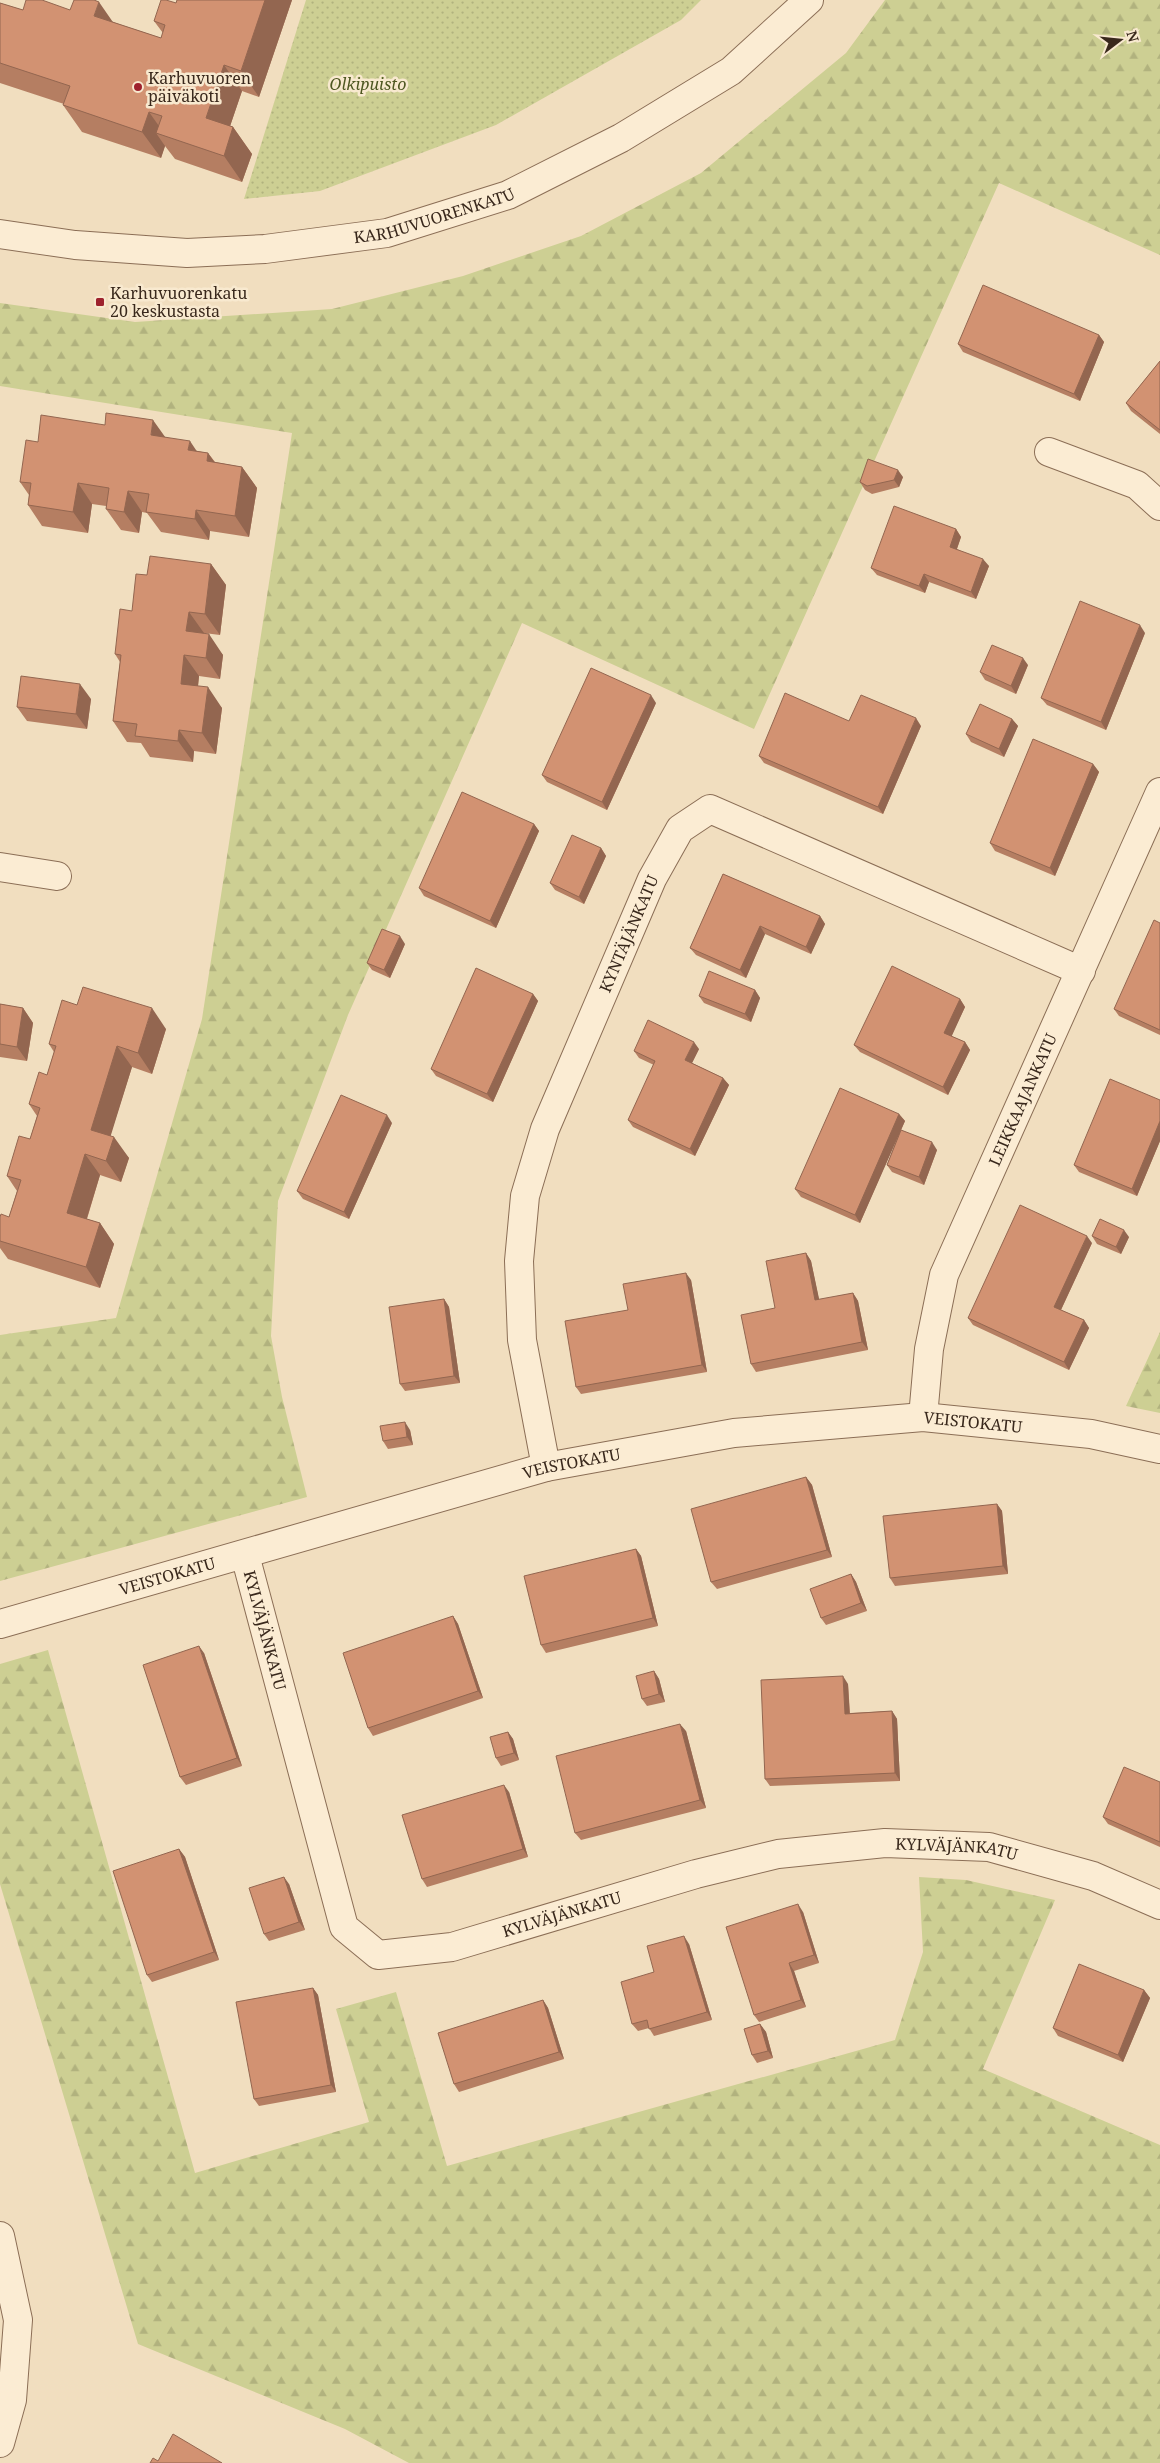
<svg xmlns="http://www.w3.org/2000/svg" width="1160" height="2463" font-family="'Noto Serif',serif">
	<defs>
		<pattern id="forest-firs" width="22" height="20" patternUnits="userSpaceOnUse" patternTransform="scale(1.25)"><rect width="22" height="20" fill="#cdcf93"/><path d="M5 1l3.5 6h-7zM16 11l3.5 6h-7z" fill="#b1b27e"/></pattern>
		<pattern id="park-dots" width="8" height="8" patternUnits="userSpaceOnUse" patternTransform="scale(1.25)"><rect width="8" height="8" fill="#cdcf93"/><path d="M2 2h.1M6 6h.1" fill="none" stroke="#b1b27e" stroke-width="1.8" stroke-linecap="round"/></pattern>
	</defs>
	<rect width="100%" height="100%" fill="#f1debf"/>
	<path fill="url(#forest-firs)" d="M885 0H1160V255L999 183 754 729 522 623 348 1015 278 1201 271 1336 282 1397 307 1497 0 1581V1335L116 1318 202 1019 292 433 0 386V303L135 322 332 309 463 276 581 236 701 173 846 53Z
		M1160 1332V1413L1126 1406Z
		M48 1650 195 2173 369 2122 336 2009 396 1992 447 2166 895 2040 923 1952 919 1877 966 1880 1055 1900 983 2069 1160 2145V2463H409L345 2429 138 2344 0 1884V1664Z"/>
	<path fill="url(#park-dots)" d="M306 0H701L681 20 496 125 320 191 244 199Z"/>
	<g fill="none" stroke-linecap="round" stroke-linejoin="round">
		<g stroke="#8b6e56" stroke-width="30">
			<g id="minor">
				<path d="M1049 452 1137 485 1160 506"/>
				<path d="M0 867 57 876"/>
				<path id="s1" d="M923 1417 929 1349 944 1275 1160 792"/>
				<path id="s2" d="M546 1467 522 1340 519 1261 525 1196 545 1129 652 879 680 829 710 809 1081 971"/>
				<path id="s3" d="M245 1555 344 1927 378 1955 452 1947 696 1874 778 1854 885 1843 989 1847 1093 1876 1160 1905"/>
				<path id="s4" d="M0 1624 546 1467 734 1433 923 1417 1091 1434 1160 1449"/>
			</g>
		</g>
		<g stroke="#8b6e56" stroke-width="30">
			<g id="tertiary">
				<path id="s5" d="M0 234 75 245 187 253 265 249 387 233 508 195 621 138 731 71 809 0"/>
				<path d="M0 2236 18 2320 12 2400 0 2443"/>
			</g>
		</g>
		<use href="#minor" stroke="#fbecd3" stroke-width="28"/>
		<use href="#tertiary" stroke="#fbecd3" stroke-width="28"/>
	</g>
	<path fill="#b57e62" d="M177 0H292L259 97 242 91 230 126 233 127 252 154 242 182 175 159 165 146 161 158 82 132 63 105 64 104 0 83V3L23 10H70L113 22 161 38 163 33 154 21 176 3Z
		M1099 335 1104 342 1080 401 963 352 958 344Z
		M1160 361V434L1131 411 1126 403Z
		M165 437 197 451 208 453 215 462 242 467 257 488 249 537 210 531 209 540 161 532 147 513 142 512 139 533 121 530 106 509V506L92 504 88 533 42 526 28 505 29 495 20 482 38 442Z
		M903 477 899 487 872 494 865 490 860 482Z
		M956 529 961 537 957 549 989 566 976 599 929 582 925 593 877 575 871 568Z
		M211 564 226 585 220 635 204 633H203L223 655 220 679 199 676 198 686 222 708 216 754 194 751 193 762 150 757 141 743 127 742 113 721 120 662 115 654 147 575Z
		M1145 633 1106 730 1047 705 1041 698Z
		M1028 665 1016 694 985 680 980 672Z
		M91 699 87 729 27 721 17 707Z
		M656 703 607 810 547 782 542 775Z
		M1012 719 1018 726 1004 757 971 742 966 734Z
		M849 721 921 726 883 814 764 763 759 756Z
		M1093 764 1099 772 1055 876 995 851 990 843Z
		M534 824 539 831 496 928 424 896 419 888Z
		M601 848 606 856 584 904 555 890 550 883Z
		M723 874 820 916 825 924 811 954 765 934 746 978 696 955 690 948Z
		M1160 923V1035L1119 1016 1114 1009Z
		M405 944 390 978 372 970 367 963Z
		M755 990 760 998 751 1022 704 1003 699 996Z
		M533 994 538 1001 493 1102 436 1076 431 1069Z
		M960 999 965 1007 951 1036 965 1042 970 1050 948 1095 860 1052 854 1045Z
		M0 1004 23 1008 33 1023 27 1061 0 1057Z
		M77 1005 166 1029 152 1074 132 1067 110 1136 129 1158 121 1182 100 1175 87 1219 100 1223 114 1244 100 1288 8 1259 0 1248V1217H9L17 1191 7 1176 30 1139 37 1116 29 1104 47 1075 54 1052 49 1044Z
		M699 1049 692 1063 723 1078 729 1085 695 1156 633 1127 628 1120 654 1065 639 1058 634 1051Z
		M1160 1100V1141L1137 1196 1079 1172 1074 1165Z
		M899 1114 905 1121 901 1130 937 1150 924 1185 892 1172 887 1165 899 1133 860 1223 801 1197 795 1189Z
		M392 1123 349 1219 303 1199 297 1191Z
		M1092 1236 1129 1237 1121 1254 1097 1244Z
		M1092 1243 1061 1310 1084 1320 1089 1328 1069 1370 973 1325 968 1318Z
		M806 1253 811 1261 819 1300 853 1293 858 1301 868 1350 756 1372 751 1364 775 1308Z
		M691 1280 707 1372 581 1394 576 1387 628 1310Z
		M444 1299 449 1307 460 1383 405 1391 400 1384Z
		M410 1430 413 1445 388 1449 383 1441Z
		M806 1477 812 1485 832 1557 717 1589 711 1582Z
		M997 1504 1002 1511 1008 1574 895 1586 890 1578Z
		M636 1549 641 1556 658 1626 546 1653 541 1645Z
		M851 1574 856 1582 867 1611 826 1625 821 1618Z
		M453 1616 458 1624 483 1698 373 1736 368 1728Z
		M204 1653 242 1766 186 1785 180 1777Z
		M654 1671 659 1679 665 1702 647 1706 642 1699Z
		M848 1684 850 1713 892 1711 897 1719 900 1781 770 1786 765 1779Z
		M686 1731 706 1808 581 1840 575 1833Z
		M508 1732 513 1739 519 1760 501 1766 496 1758Z
		M1160 1782V1847L1108 1824 1103 1817Z
		M509 1792 528 1857 427 1887 422 1879Z
		M179 1849 185 1857 219 1960 152 1982 147 1975Z
		M289 1884 305 1930 269 1941 264 1934Z
		M803 1912 819 1963 794 1971 806 2007 759 2022 754 2015Z
		M689 1944 712 2020 654 2036 649 2028 638 2031 632 2024 654 1972Z
		M313 1988 318 1995 336 2092 259 2106 254 2099Z
		M1144 1990 1150 1998 1123 2062 1058 2036 1053 2028Z
		M543 2000 548 2008 564 2059 459 2092 454 2084Z
		M760 2024 766 2032 773 2058 757 2063 752 2055Z"/>
	<path fill="#936650" d="M265 0H292L259 97 241 71Z
		M99 2 117 28 94 16Z
		M224 65 242 91 224 144 206 118Z
		M149 112 166 136 156 133 165 146 161 158 142 132Z
		M233 127 252 154 242 182 224 156Z
		M1099 335 1104 342 1080 401 1074 394Z
		M153 420 168 441 151 435Z
		M190 441 204 462 188 450Z
		M208 453 223 474 207 461Z
		M242 467 257 488 249 537 235 516Z
		M898 470 903 477 899 487 894 480Z
		M78 483 92 504 88 533 73 512Z
		M128 491 142 512 139 533 124 512Z
		M196 510 210 531 209 540 195 519Z
		M956 529 961 537 955 554 950 547Z
		M983 559 989 566 976 599 971 592Z
		M211 564 226 585 220 635 205 614Z
		M924 574 929 582 925 593 919 586Z
		M189 612 204 633 201 652 186 631Z
		M1140 625 1145 633 1106 730 1101 722Z
		M209 634 223 655 220 679 206 658Z
		M184 655 199 676 196 705 181 684Z
		M1023 658 1028 665 1016 694 1011 686Z
		M80 684 91 699 87 729 76 714Z
		M208 687 222 708 216 754 202 733Z
		M651 695 656 703 607 810 602 802Z
		M916 718 921 726 883 814 878 807Z
		M1012 719 1018 726 1004 757 999 749Z
		M179 730 194 751 193 762 178 741Z
		M1093 764 1099 772 1055 876 1050 868Z
		M534 824 539 831 496 928 490 921Z
		M601 848 606 856 584 904 579 897Z
		M820 916 825 924 811 954 806 947Z
		M760 926 765 934 746 978 740 970Z
		M400 936 405 944 390 978 384 970Z
		M755 990 760 998 751 1022 745 1014Z
		M533 994 538 1001 493 1102 487 1094Z
		M960 999 965 1007 950 1040 944 1033Z
		M23 1008 33 1023 27 1061 17 1047Z
		M152 1008 166 1029 152 1074 138 1053Z
		M694 1042 699 1049 690 1067 685 1060Z
		M965 1042 970 1050 948 1095 943 1087Z
		M117 1046 132 1067 106 1151 91 1130Z
		M723 1078 729 1085 695 1156 690 1149Z
		M899 1114 905 1121 860 1223 855 1215Z
		M387 1115 392 1123 349 1219 344 1212Z
		M1160 1121V1141L1137 1196 1132 1189Z
		M114 1137 129 1158 121 1182 106 1161Z
		M932 1142 937 1150 924 1185 919 1177Z
		M85 1154 100 1175 82 1234 67 1213Z
		M100 1223 114 1244 100 1288 86 1267Z
		M1124 1230 1129 1237 1121 1254 1116 1247Z
		M1087 1236 1092 1243 1059 1314 1054 1307Z
		M806 1253 811 1261 821 1308 815 1300Z
		M686 1273 691 1280 707 1372 702 1365Z
		M853 1293 858 1301 868 1350 862 1342Z
		M444 1299 449 1307 460 1383 454 1376Z
		M1084 1320 1089 1328 1069 1370 1064 1362Z
		M405 1422 410 1430 413 1445 407 1437Z
		M806 1477 812 1485 832 1557 827 1550Z
		M997 1504 1002 1511 1008 1574 1003 1566Z
		M636 1549 641 1556 658 1626 653 1618Z
		M851 1574 856 1582 867 1611 861 1603Z
		M453 1616 458 1624 483 1698 478 1691Z
		M199 1646 204 1653 242 1766 237 1758Z
		M654 1671 659 1679 665 1702 659 1694Z
		M843 1676 848 1684 850 1721 845 1714Z
		M892 1711 897 1719 900 1781 895 1773Z
		M680 1724 686 1731 706 1808 700 1800Z
		M508 1732 513 1739 519 1760 514 1753Z
		M504 1785 509 1792 528 1857 523 1849Z
		M179 1849 185 1857 219 1960 214 1952Z
		M284 1877 289 1884 305 1930 299 1922Z
		M798 1904 803 1912 819 1963 814 1955Z
		M684 1936 689 1944 712 2020 707 2012Z
		M789 1963 794 1971 806 2007 801 2000Z
		M313 1988 318 1995 336 2092 331 2085Z
		M1144 1990 1150 1998 1123 2062 1118 2055Z
		M543 2000 548 2008 564 2059 559 2052Z
		M760 2024 766 2032 773 2058 768 2051Z"/>
	<path fill="#d29272" stroke="#936650" d="M26 0H42L70 10 74 0H94L99 2 94 16 161 38 165 25 154 21 161 0H166L176 3 177 0H265L241 71 224 65 206 118 233 127 224 156 156 133 162 116 149 112 142 132 63 105 70 86 0 63V3L23 10Z
		M983 285 1099 335 1074 394 958 344Z
		M1160 361V430L1126 403Z
		M106 413 153 420 151 435 190 441 188 450 208 453 207 461 242 467 235 516 196 510 195 519 146 512 149 494 128 491 124 512 106 509 109 488 78 483 73 512 28 505 31 483 20 482 26 440 38 442 41 415 105 425Z
		M868 459 898 470 894 480 867 486 860 482Z
		M894 506 956 529 950 547 983 559 971 592 924 574 919 586 871 568Z
		M150 556 211 564 205 614 189 612 186 631 209 634 206 658 184 655 181 684 208 687 202 733 179 730 178 741 135 736 137 724 113 721 121 655 115 654 120 609 132 611 136 574 147 575Z
		M1080 601 1140 625 1101 722 1041 698Z
		M992 645 1023 658 1011 686 980 672Z
		M591 668 651 695 602 802 542 775Z
		M21 676 80 684 76 714 17 707Z
		M785 693 849 721 861 695 916 718 878 807 759 756Z
		M980 704 1012 719 999 749 966 734Z
		M1033 739 1093 764 1050 868 990 843Z
		M462 792 534 824 490 921 419 888Z
		M572 835 601 848 579 897 550 883Z
		M723 874 820 916 806 947 760 926 740 970 690 948Z
		M1154 920 1160 923V1030L1114 1009Z
		M382 929 400 936 384 970 367 963Z
		M892 966 960 999 944 1033 965 1042 943 1087 854 1045Z
		M476 968 533 994 487 1094 431 1069Z
		M709 971 755 990 745 1014 699 996Z
		M83 987 152 1008 138 1053 117 1046 91 1130 114 1137 106 1161 85 1154 67 1213 100 1223 86 1267 0 1241V1217L1 1214 9 1217 21 1180 7 1176 19 1136 30 1139 40 1108 29 1104 39 1072 47 1075 56 1046 49 1044 62 1000 77 1005Z
		M0 1004 23 1008 17 1047 0 1044Z
		M648 1020 694 1042 685 1060 723 1078 690 1149 628 1120 655 1061 634 1051Z
		M1110 1079 1160 1100V1121L1132 1189 1074 1165Z
		M840 1088 899 1114 855 1215 795 1189Z
		M341 1095 387 1115 344 1212 297 1191Z
		M901 1130 932 1142 919 1177 887 1165Z
		M1020 1205 1087 1236 1054 1307 1084 1320 1064 1362 968 1318Z
		M1100 1219 1124 1230 1116 1247 1092 1236Z
		M806 1253 815 1300 853 1293 862 1342 751 1364 741 1315 775 1308 766 1261Z
		M686 1273 702 1365 576 1387 565 1321 628 1310 623 1284Z
		M444 1299 454 1376 400 1384 389 1307Z
		M405 1422 407 1437 383 1441 380 1426Z
		M806 1477 827 1550 711 1582 691 1509Z
		M997 1504 1003 1566 890 1578 883 1516Z
		M636 1549 653 1618 541 1645 524 1576Z
		M851 1574 861 1603 821 1618 810 1589Z
		M453 1616 478 1691 368 1728 343 1653Z
		M199 1646 237 1758 180 1777 143 1665Z
		M654 1671 659 1694 642 1699 636 1676Z
		M843 1676 845 1714 892 1711 895 1773 765 1779 761 1680Z
		M680 1724 700 1800 575 1833 556 1756Z
		M508 1732 514 1753 496 1758 490 1737Z
		M1124 1767 1160 1782V1842L1103 1817Z
		M504 1785 523 1849 422 1879 402 1815Z
		M179 1849 214 1952 147 1975 113 1871Z
		M284 1877 299 1922 264 1934 249 1888Z
		M798 1904 814 1955 789 1963 801 2000 754 2015 726 1927Z
		M684 1936 707 2012 649 2029 647 2020 632 2024 621 1982 654 1972 647 1946Z
		M1079 1964 1144 1990 1118 2055 1053 2028Z
		M313 1988 331 2085 254 2099 236 2002Z
		M543 2000 559 2052 454 2084 438 2033Z
		M760 2024 768 2051 752 2055 744 2029Z
		M173 2434 222 2463H150L153 2458 158 2461Z"/>
	<g fill="#9e222d" stroke="#f8e9cf" stroke-width="2">
		<circle cx="138" cy="87" r="5"/>
		<rect x="95" y="297" width="10" height="10" rx="2.5"/>
	</g>
	<g text-anchor="middle" dominant-baseline="central" stroke-width="5" stroke-linejoin="round" paint-order="stroke">
		<g font-size="16" fill="#39281c" stroke="#f8e9cf" text-anchor="start">
			<text x="148" y="78">Karhuvuoren<tspan x="148" dy="18">päiväkoti</tspan></text>
			<text x="110" y="293">Karhuvuorenkatu<tspan x="110" dy="18">20 keskustasta</tspan></text>
		</g>
		<g font-size="16" font-style="italic" fill="#4e5721" stroke="#f8e9cf">
			<text x="368" y="84">Olkipuisto</text>
		</g>
		<g font-size="16" fill="#39281c" stroke="#f8e9cf">
			<text stroke="none"><textPath href="#s5" startOffset="439">KARHUVUORENKATU</textPath></text>
			<text stroke="none"><textPath href="#s2" startOffset="556">KYNTÄJÄNKATU</textPath></text>
			<text stroke="none"><textPath href="#s1" startOffset="336">LEIKKAAJANKATU</textPath></text>
			<text stroke="none"><textPath href="#s4" startOffset="999">VEISTOKATU</textPath></text>
			<text stroke="none"><textPath href="#s4" startOffset="594">VEISTOKATU</textPath></text>
			<text stroke="none"><textPath href="#s4" startOffset="174">VEISTOKATU</textPath></text>
			<text stroke="none"><textPath href="#s3" startOffset="78">KYLVÄJÄNKATU</textPath></text>
			<text stroke="none"><textPath href="#s3" startOffset="1022">KYLVÄJÄNKATU</textPath></text>
			<text stroke="none"><textPath href="#s3" startOffset="618">KYLVÄJÄNKATU</textPath></text>
		</g>
	</g>
	<g transform="translate(1120 40) rotate(74)" stroke="#f8e9cf" stroke-width="4" paint-order="stroke">
	<path d="M0-4L9 19L0 12L-9 19Z" fill="#39281c"/>
	<text y="-8" font-size="14" font-weight="bold" text-anchor="middle" fill="#39281c">N</text>
	</g>
</svg>
